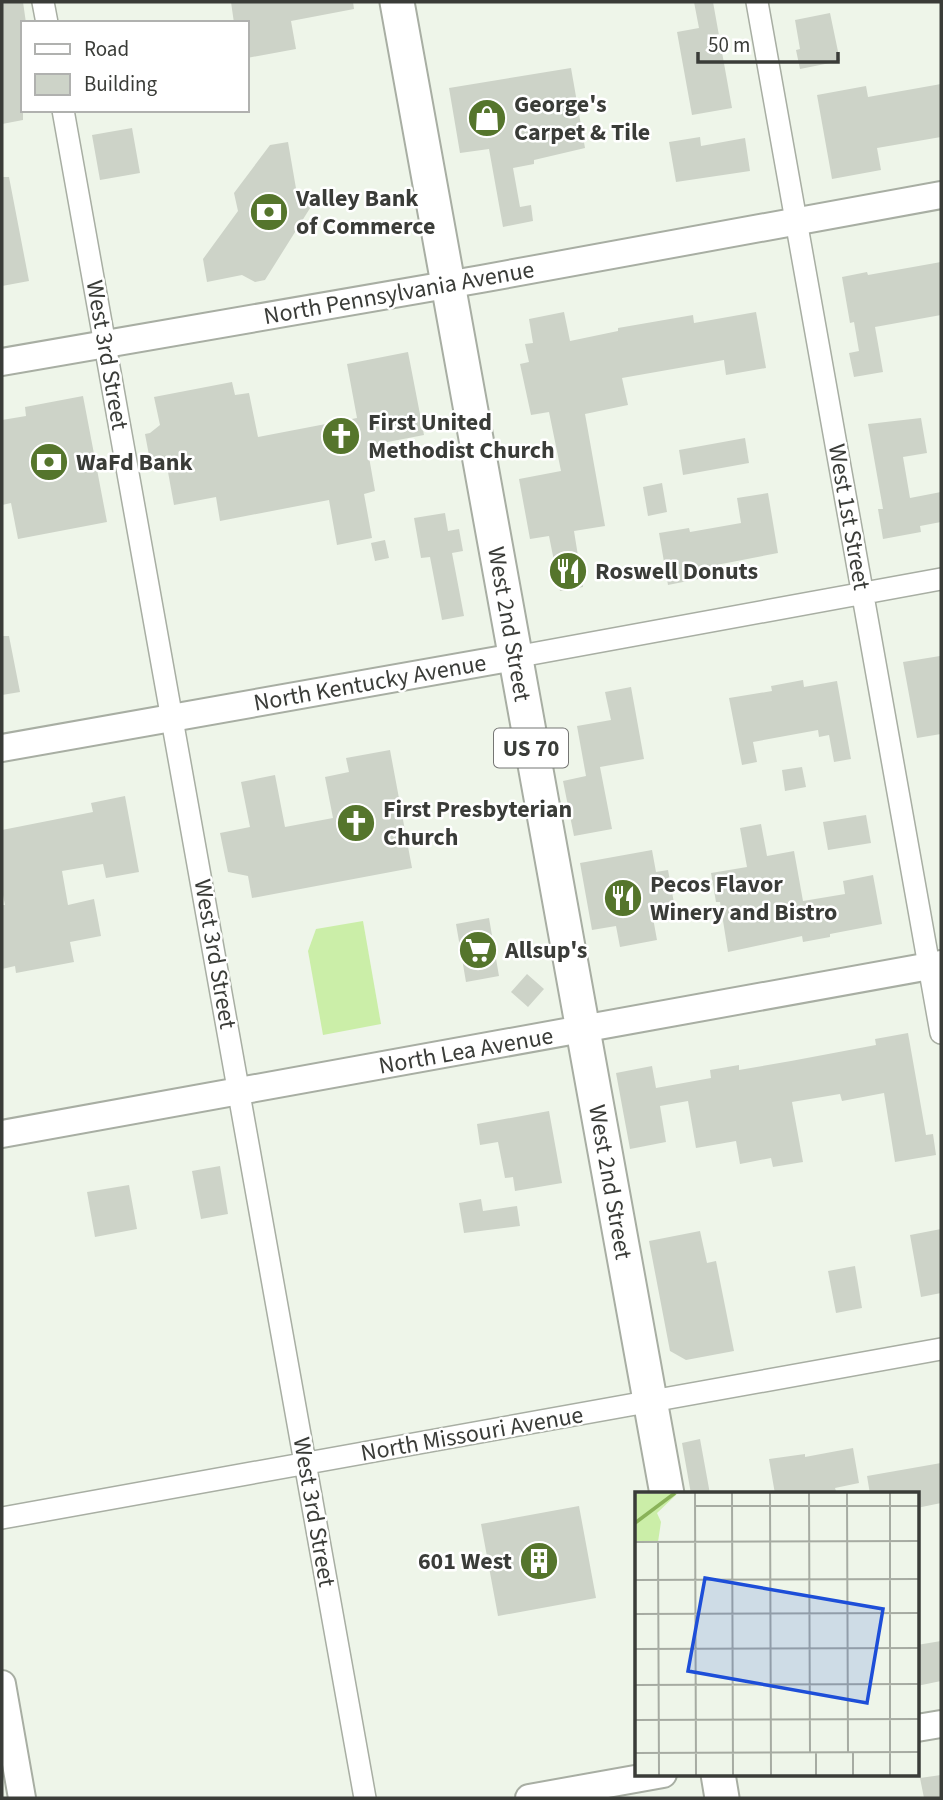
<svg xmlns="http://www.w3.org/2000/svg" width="943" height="1800" font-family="'Source Sans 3',sans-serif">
	<rect width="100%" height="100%" fill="#eef5e9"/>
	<path fill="#cbeea8" d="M363 921 381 1024 323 1035 308 951 316 929Z"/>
	<path fill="#cdd3c8" d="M2 2H23L26 23H23V120L2 124Z
		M231 2H353L354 9 291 21 296 49 247 58V23H234Z
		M694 2H713L732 108 692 115 677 32 699 28Z
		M830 13 840 61 800 69 796 50 800 49 795 20Z
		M571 68 585 148 534 160V164L513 168 520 207 531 205 533 221 503 227 489 149 460 153 449 88Z
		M941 84V137L877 148 881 170 832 179 817 95 866 86 868 97Z
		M132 128 140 173 100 180 92 135Z
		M700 137 701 146 745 138 750 171 676 182 669 142Z
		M288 142 298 200 317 197 265 280 255 282 242 275 207 282 203 259 238 211 234 193 270 145Z
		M2 177H9L29 281 2 286Z
		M941 262V315L875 327 883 372 854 377 849 353 859 351 854 322 850 323 842 277 867 272 868 275Z
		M564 312 570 341 618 331V328L693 315 694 323 756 312 766 368 726 375 724 360 622 378 628 405 585 414 605 526 574 531 583 587 560 591 549 536 530 539 519 479 561 471 549 412 531 415 520 364 529 362 525 344 533 343 529 319Z
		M408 352 424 435 367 446 375 491 364 494 372 538 337 545 329 500 220 521 216 497 174 505 168 472 151 466 145 434 150 433 160 425 154 397 232 382 235 395 249 393 258 437 357 418 347 364Z
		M83 396 107 522 18 539 11 503 2 505V420L26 416 25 407Z
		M921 418 927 453 903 457 910 498 941 492V522L920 526 921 532 883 539 878 509H883L868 424Z
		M745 438 749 463 683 475 679 450Z
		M662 483 667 512 648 516 643 487Z
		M768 493 778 553 696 569 698 579 668 585 659 533 689 528 690 532 741 523 737 498Z
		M445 513 448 531 459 529 463 551 452 553 464 616 442 620 430 557 421 558 414 518Z
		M385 540 389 558 375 561 371 543Z
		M2 636H9L20 692 2 695Z
		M940 656 941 734 917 738 903 662Z
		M803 680 804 687 837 681 851 759 834 762 829 735 819 737 818 730 753 742 757 762 742 765 729 698 772 691 771 686Z
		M631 687 644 759 600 767 612 829 574 836 563 781 586 776 577 726 611 720 605 692Z
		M390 750 412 868 252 898 248 876 228 872 220 833 250 827 241 782 275 775 285 827 333 818 325 777 349 772 346 758Z
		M802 767 806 787 785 791 782 770Z
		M125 796 139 872 106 878 103 864 62 871 68 905 94 899 101 936 70 942 74 962 16 973 15 966 2 969V905H5L2 890V830L93 812 91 803Z
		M866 815 871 843 828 850 823 822Z
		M761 824 767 856 794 851 803 901 845 894 843 881 873 875 882 924 830 934V937L803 942 802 936 728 952 720 902H716L711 873 747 867 740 828Z
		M652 850 656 872 668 870 676 914 653 918 657 940 620 947 616 926 592 930 580 863Z
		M489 918 499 976 466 982 456 924Z
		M527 974 544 989 528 1007 511 992Z
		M908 1033 926 1135 933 1134 936 1155 895 1162 884 1093 842 1101 840 1094 792 1102 803 1162 773 1167 771 1158 740 1164 736 1141 696 1148 688 1101 660 1106 666 1142 630 1149 616 1073 652 1066 656 1088 711 1078 710 1070 739 1065V1070L791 1061 876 1045 875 1039Z
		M549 1111 562 1183 515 1191 513 1177 505 1178 498 1142 480 1145 477 1124Z
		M220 1166 228 1214 201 1219 192 1171Z
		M129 1185 137 1229 95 1237 87 1192Z
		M481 1199 483 1211 517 1206 520 1226 464 1233 459 1203Z
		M941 1229V1293L921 1297 910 1235Z
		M700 1231 707 1263 716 1261 734 1351 686 1360 670 1351 649 1241Z
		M855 1266 862 1308 836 1313 828 1271Z
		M700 1439 710 1494H691L682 1443Z
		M853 1448 859 1483 835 1488 837 1494H775L769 1459 805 1454V1457Z
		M941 1463V1503L917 1508V1494H870L867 1476Z
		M579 1506 596 1598 498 1616 481 1524Z
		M941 1641V1681L917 1686V1645Z
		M941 1775V1798H924L920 1778Z"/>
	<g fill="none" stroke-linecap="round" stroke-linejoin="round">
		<g stroke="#a8aea3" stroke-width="24">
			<path id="minor" d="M43 2 47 23
				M757 2 941 1033
				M63 110 365 1798
				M515 657 941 579
				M2 1518 941 1349"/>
		</g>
		<g stroke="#a8aea3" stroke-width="30">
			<path id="tertiary" d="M2 362 481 279 941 195
				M2 748 515 657
				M2 1134 941 964
				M2 1684 22 1798
				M917 1728 941 1724
				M529 1798 663 1774"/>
		</g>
		<g stroke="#a8aea3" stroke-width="37">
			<path id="primary" d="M397 2 667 1494
				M718 1774 722 1798"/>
		</g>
		<use href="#minor" stroke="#fff" stroke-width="21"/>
		<use href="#tertiary" stroke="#fff" stroke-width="26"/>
		<use href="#primary" stroke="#fff" stroke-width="33"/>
	</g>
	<defs>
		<g id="shop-disc" transform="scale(2.0125)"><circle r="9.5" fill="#55752c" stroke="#fff"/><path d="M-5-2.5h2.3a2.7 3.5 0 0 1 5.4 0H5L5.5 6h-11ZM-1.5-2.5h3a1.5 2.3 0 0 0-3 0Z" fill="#fff"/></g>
		<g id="bank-disc" transform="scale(2.0125)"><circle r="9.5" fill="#55752c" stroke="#fff"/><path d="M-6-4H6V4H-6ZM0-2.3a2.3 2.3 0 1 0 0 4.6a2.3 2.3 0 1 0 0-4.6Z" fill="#fff"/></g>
		<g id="church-disc" transform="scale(2.0125)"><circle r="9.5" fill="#55752c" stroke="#fff"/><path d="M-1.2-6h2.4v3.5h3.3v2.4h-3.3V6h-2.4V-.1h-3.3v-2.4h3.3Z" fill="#fff"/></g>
		<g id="restaurant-disc" transform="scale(2.0125)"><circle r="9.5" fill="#55752c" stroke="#fff"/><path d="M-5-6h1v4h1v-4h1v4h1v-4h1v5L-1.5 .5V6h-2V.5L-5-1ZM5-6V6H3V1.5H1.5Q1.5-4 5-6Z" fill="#fff"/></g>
		<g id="supermarket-disc" transform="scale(2.0125)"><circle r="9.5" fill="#55752c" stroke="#fff"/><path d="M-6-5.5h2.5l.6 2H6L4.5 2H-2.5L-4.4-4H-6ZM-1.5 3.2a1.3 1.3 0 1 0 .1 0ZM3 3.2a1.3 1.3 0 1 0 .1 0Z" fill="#fff"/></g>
		<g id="building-disc" transform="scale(2.0125)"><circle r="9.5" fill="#55752c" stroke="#fff"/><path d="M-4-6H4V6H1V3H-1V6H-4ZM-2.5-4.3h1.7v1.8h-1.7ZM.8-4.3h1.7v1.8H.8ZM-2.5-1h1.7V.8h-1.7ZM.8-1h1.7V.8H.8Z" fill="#fff"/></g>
	</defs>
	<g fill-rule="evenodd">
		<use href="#shop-disc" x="487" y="118"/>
		<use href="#bank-disc" x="269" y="212"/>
		<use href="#church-disc" x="341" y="436"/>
		<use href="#bank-disc" x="49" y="462"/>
		<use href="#restaurant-disc" x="568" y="571"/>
		<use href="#church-disc" x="356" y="823"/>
		<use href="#restaurant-disc" x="623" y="898"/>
		<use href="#supermarket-disc" x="478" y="950"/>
		<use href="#building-disc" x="539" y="1561"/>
	</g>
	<g text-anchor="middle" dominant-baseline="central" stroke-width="5" stroke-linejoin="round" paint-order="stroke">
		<rect fill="#fff" stroke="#757674" stroke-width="2" x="494" y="728.5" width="74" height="39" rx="5"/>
		<g font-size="23" font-weight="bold" fill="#3a3c38">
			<text x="531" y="748">US 70</text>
		</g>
		<g font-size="24" font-weight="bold" fill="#3a3c38" stroke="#fff" text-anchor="start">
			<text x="514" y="104">George's<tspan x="514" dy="28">Carpet &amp; Tile</tspan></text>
			<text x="296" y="198">Valley Bank<tspan x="296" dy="28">of Commerce</tspan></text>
			<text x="368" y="422">First United<tspan x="368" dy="28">Methodist Church</tspan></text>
			<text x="76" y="462">WaFd Bank</text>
			<text x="595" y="571">Roswell Donuts</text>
			<text x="383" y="809">First Presbyterian<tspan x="383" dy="28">Church</tspan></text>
			<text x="650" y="884">Pecos Flavor<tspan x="650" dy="28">Winery and Bistro</tspan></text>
			<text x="505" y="950">Allsup's</text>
			<text x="512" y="1561" text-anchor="end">601 West</text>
		</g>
		<g font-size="24" fill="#3a3c38" stroke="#fff">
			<text transform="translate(399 293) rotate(-10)">North Pennsylvania Avenue</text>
			<text transform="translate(107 355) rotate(80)">West 3rd Street</text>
			<text transform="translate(849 517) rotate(80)">West 1st Street</text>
			<text transform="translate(509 624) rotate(80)">West 2nd Street</text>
			<text transform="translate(370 683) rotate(-10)">North Kentucky Avenue</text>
			<text transform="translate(215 954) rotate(80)">West 3rd Street</text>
			<text transform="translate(466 1051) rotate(-10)">North Lea Avenue</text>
			<text transform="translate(610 1182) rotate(80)">West 2nd Street</text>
			<text transform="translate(472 1434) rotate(-10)">North Missouri Avenue</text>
			<text transform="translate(314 1512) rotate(80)">West 3rd Street</text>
		</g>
	</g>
	<g transform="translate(635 1492)">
		<rect width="284" height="284" fill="#eef5e9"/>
		<path d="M43 1 22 21 26 30 23 50H0V2Z" fill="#cbeea8"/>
		<path fill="none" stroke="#8ab359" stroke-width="3.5" d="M0 31 40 1"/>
		<path fill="none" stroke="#a6aba2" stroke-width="2" d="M60 1 61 283M97 1 98 283M135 1 136 283M174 1 175 261M212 1 213 260M60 14H284M0 50 284 49M23 50 24 283M0 88 284 87M0 122 284 121M0 157 284 156M0 193 284 192M0 228 284 227M218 260V283M0 261 284 260M181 261V283M255 283V1"/>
		<path fill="#1d4ed8" fill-opacity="0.15" stroke="#1d4ed8" stroke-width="3.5" d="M70 86 248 117 232 211 53 179Z"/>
		<rect width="284" height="284" fill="none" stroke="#3a3c38" stroke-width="3.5"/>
	</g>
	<rect width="943" height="1800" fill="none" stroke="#3a3c38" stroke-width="7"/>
	<rect x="21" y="21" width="228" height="91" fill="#ffffff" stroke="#b0b1af" stroke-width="2"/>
	<rect x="35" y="44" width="35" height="10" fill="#ffffff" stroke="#b0b1af" stroke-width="2"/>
	<text x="84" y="56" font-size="21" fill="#3a3c38">Road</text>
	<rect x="35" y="74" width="35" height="21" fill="#cdd3c8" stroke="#b0b1af" stroke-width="2"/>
	<text x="84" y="91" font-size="21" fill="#3a3c38">Building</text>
	<path d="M698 52v10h140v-10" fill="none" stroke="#3a3c38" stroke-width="3.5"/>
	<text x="708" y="52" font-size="21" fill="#3a3c38" stroke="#ffffff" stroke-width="5" paint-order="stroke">50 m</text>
</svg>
